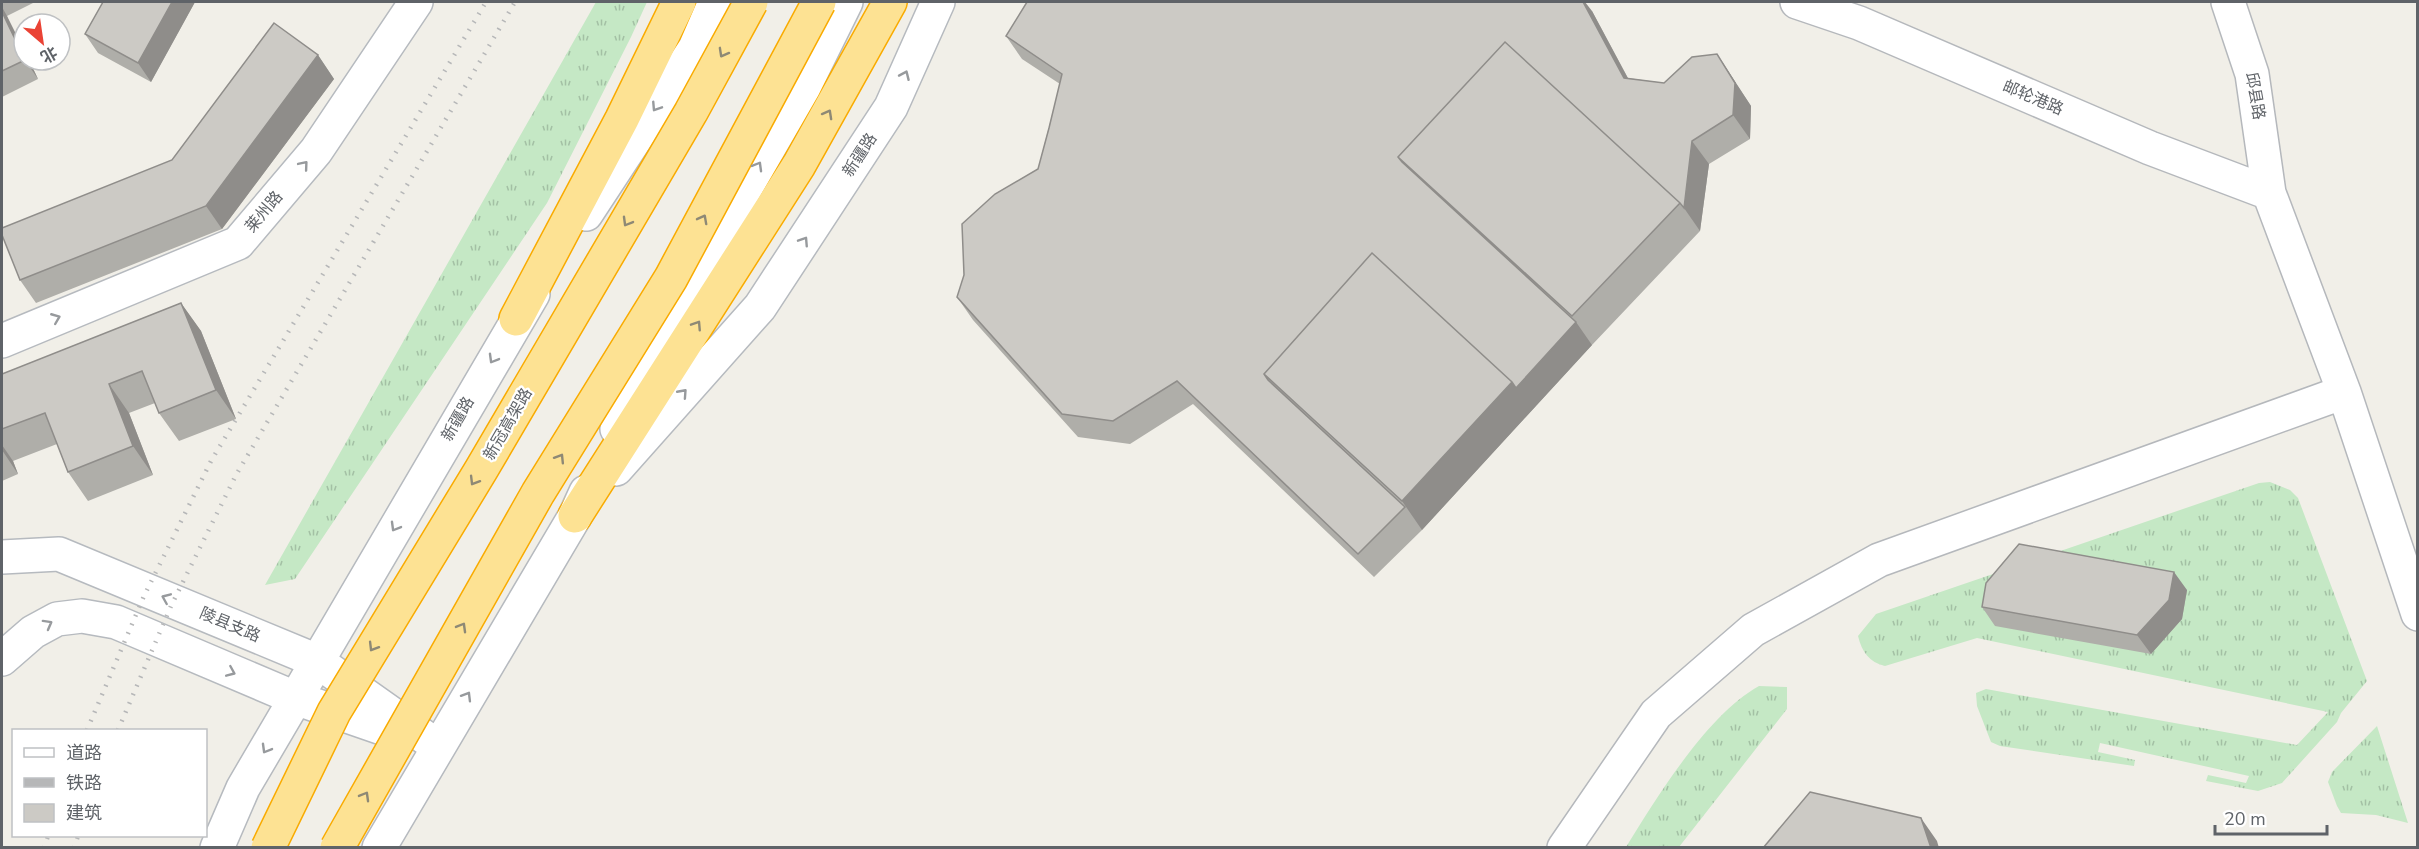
<svg xmlns="http://www.w3.org/2000/svg" width="2419" height="849" font-family="'Nunito Sans','Noto Sans SC',sans-serif">
	<defs>
		<pattern id="grass-tufts" width="24" height="20" patternUnits="userSpaceOnUse" patternTransform="scale(1.5)"><rect width="24" height="20" fill="#c5e8c5"/><path d="M3 7l-1-3M5 7V3M7 7l1-3M15 17l-1-3M17 17v-4M19 17l1-3" fill="none" stroke="#a3c0a4"/></pattern>
	</defs>
	<rect width="100%" height="100%" fill="#f1efe8"/>
	<path fill="url(#grass-tufts)" d="M596 2H647L631 37 547 203 295 579 265 585Z
		M2270 482 2290 490 2298 498 2367 681 2341 713 2337 722 2282 783 2258 791 2206 781 2208 775 2246 783 2249 776 2100 743 2098 752 2135 760 2134 766 2000 746 1991 742 1977 706 1976 693 1986 689 2297 745 2328 712 1977 638 1885 666C1869 662 1862 652 1858 636L1876 614 2259 483Z
		M1759 686 1787 687V709L1679 847H1626C1657 797 1707 715 1759 686Z
		M2377 726 2408 823 2376 815 2341 813 2337 806 2328 782 2332 772Z"/>
	<g fill="none" stroke-linecap="round" stroke-linejoin="round">
		<g stroke="#b5b8bc" stroke-width="36">
			<path id="street" d="M1797 2 1859 23 2150 148 2269 193
				M2228 2 2252 74 2269 193 2344 392 2418 614
				M1564 848 1656 714 1753 630 1879 560 2344 392"/>
		</g>
		<g stroke="#b6babf" stroke-width="36">
			<path id="secondary" d="M586 214 695 48 715 2
				M2 341 238 243 316 151 416 2
				M617 429 673 314 804 87 846 2
				M616 469 760 307 891 107 938 2
				M2 557 59 554 317 661 430 741
				M2 659 33 632 57 619 82 616 116 622 295 698 402 735
				M217 848 243 788 533 294
				M379 848 575 516 586 492"/>
		</g>
		<g stroke="#f9ab00" stroke-width="36">
			<path id="highway" d="M516 319 622 119 679 2
				M575 516 799 165 890 2"/>
		</g>
		<use href="#street" stroke="#fff" stroke-width="33"/>
		<use href="#secondary" stroke="#fff" stroke-width="33"/>
		<use href="#highway" stroke="#fde293" stroke-width="33"/>
		<path stroke="#b6b7b8" stroke-width="4.5" stroke-dasharray="1.5 8" stroke-linecap="butt" d="M87 730 144 596 211 461 486 2
			M118 730 171 606 236 475 515 2
			M44 848 48 836
			M74 848 78 836"/>
		<g stroke="#f9ab00" stroke-width="36" stroke-linecap="butt">
			<path id="highway-bridge" d="M268 848 334 712 481 470 691 112 751 2
				M337 848 538 493 671 278 819 2"/>
		</g>
		<use href="#highway-bridge" stroke="#fde293" stroke-width="33"/>
	</g>
	<path fill="#afaea9" d="M2 2H35L7 16 24 60H29L38 79 2 97Z
		M103 2H195L151 82 98 53 85 34Z
		M1592 11 1628 78 1664 83 1717 54 1751 106 1750 139 1709 164 1700 231 1592 345 1422 530 1374 577 1193 404 1130 444 1078 437 973 320 957 297 1038 169 1060 84 1022 59 1006 36Z
		M318 55 334 79 222 229 36 303 20 280 172 160Z
		M181 303 201 331 236 419 179 441 159 413 155 403 129 413 153 475 88 501 68 472 57 444 13 461 18 474 2 481V374Z
		M2187 590 2182 619 2151 654 1995 626 1982 607Z"/>
	<path fill="#8f8d8a" d="M172 2H195L151 82 138 63Z
		M1583 2H1585L1592 11 1640 101 1624 78Z
		M2 7 7 16 24 50V58L2 12Z
		M1717 54 1751 106 1750 139 1733 115Z
		M318 55 334 79 222 229 206 206Z
		M25 60H29L38 79Z
		M1692 141 1709 164 1700 231 1684 208Z
		M181 303 201 331 236 419 216 390Z
		M1576 322 1592 345 1422 530 1402 501 1512 382Z
		M109 384 129 413 153 475 133 446Z
		M2 445 13 461 18 474 2 450Z
		M2174 572 2187 590 2182 619 2151 654 2137 635Z
		M1921 818 1937 841 1939 848H1931Z"/>
	<path fill="#cccac5" stroke="#8f8d8a" stroke-width="1.5" d="M103 2H172L138 63 85 34Z
		M1027 2H1583L1624 78 1664 83 1692 57 1717 54 1735 83 1733 115 1692 141 1684 208 1680 203 1505 42 1398 157 1402 162 1576 322 1516 388 1512 382 1372 253 1264 374 1268 380 1405 507 1358 554 1177 381 1113 421 1062 414 957 297 964 275 962 224 995 194 1038 169 1049 128 1062 74 1006 36Z
		M2 12 24 58V60H25L2 71Z
		M274 23 318 55 206 206 20 280 2 235V228L172 160Z
		M1505 42 1680 203 1572 316 1398 157Z
		M1372 253 1512 382 1402 501 1264 374Z
		M181 303 216 390 159 413 142 371 109 384 133 446 68 472 45 413 2 429V374Z
		M2019 544 2174 572 2169 600 2137 635 1982 607 1986 583Z
		M1810 792 1921 818 1931 848H1763Z"/>
	<defs><path id="oneway-chevron" d="M-2-3.5L2.5 0L-2 3.5" fill="none" stroke-width="1.6" stroke-linecap="round" stroke-linejoin="round" transform="scale(1.5)"/></defs>
	<g stroke="#8e8975">
		<use href="#oneway-chevron" transform="translate(723 53) rotate(119)"/>
		<use href="#oneway-chevron" transform="translate(828 114) rotate(-61)"/>
		<use href="#oneway-chevron" transform="translate(703 219) rotate(-62)"/>
		<use href="#oneway-chevron" transform="translate(627 222) rotate(120)"/>
		<use href="#oneway-chevron" transform="translate(697 325) rotate(-57)"/>
		<use href="#oneway-chevron" transform="translate(560 458) rotate(-58)"/>
		<use href="#oneway-chevron" transform="translate(474 481) rotate(121)"/>
		<use href="#oneway-chevron" transform="translate(462 627) rotate(-60)"/>
		<use href="#oneway-chevron" transform="translate(373 647) rotate(121)"/>
		<use href="#oneway-chevron" transform="translate(365 796) rotate(-60)"/>
	</g>
	<g stroke="#979a9d">
		<use href="#oneway-chevron" transform="translate(905 75) rotate(-66)"/>
		<use href="#oneway-chevron" transform="translate(656 107) rotate(123)"/>
		<use href="#oneway-chevron" transform="translate(304 165) rotate(-50)"/>
		<use href="#oneway-chevron" transform="translate(758 166) rotate(-60)"/>
		<use href="#oneway-chevron" transform="translate(804 241) rotate(-57)"/>
		<use href="#oneway-chevron" transform="translate(56 318) rotate(-22)"/>
		<use href="#oneway-chevron" transform="translate(493 359) rotate(120)"/>
		<use href="#oneway-chevron" transform="translate(683 393) rotate(-48)"/>
		<use href="#oneway-chevron" transform="translate(395 527) rotate(120)"/>
		<use href="#oneway-chevron" transform="translate(166 598) rotate(-157)"/>
		<use href="#oneway-chevron" transform="translate(48 624) rotate(-29)"/>
		<use href="#oneway-chevron" transform="translate(231 672) rotate(23)"/>
		<use href="#oneway-chevron" transform="translate(467 696) rotate(-59)"/>
		<use href="#oneway-chevron" transform="translate(266 749) rotate(120)"/>
	</g>
	<g text-anchor="middle" dominant-baseline="central" stroke-width="4.5" stroke-linejoin="round" paint-order="stroke">
		<g font-size="16" fill="#5f6368" stroke="#fff">
			<text transform="translate(2255 96) rotate(80)">邱县路</text>
			<text transform="translate(2033 98) rotate(23)">邮轮港路</text>
			<text transform="translate(860 155) rotate(-57)">新疆路</text>
			<text transform="translate(264 212) rotate(-50)">莱州路</text>
			<text transform="translate(458 419) rotate(-60)">新疆路</text>
			<text transform="translate(508 424) rotate(-60)">新冠高架路</text>
			<text transform="translate(230 625) rotate(23)">陵县支路</text>
		</g>
	</g>
	<rect width="2419" height="849" fill="none" stroke="#5f6368" stroke-width="6"/>
	<rect x="12" y="729" width="195" height="108" fill="#ffffff" stroke="#bfc1c3" stroke-width="1.5"/>
	<rect x="24" y="748" width="30" height="9" fill="#ffffff" stroke="#bfc1c3" stroke-width="1.5"/>
	<text x="66" y="759" font-size="18" fill="#5f6368">道路</text>
	<rect x="24" y="778" width="30" height="9" fill="#b6b7b8" stroke="#bfc1c3" stroke-width="1.5"/>
	<text x="66" y="789" font-size="18" fill="#5f6368">铁路</text>
	<rect x="24" y="804" width="30" height="18" fill="#cccac5" stroke="#bfc1c3" stroke-width="1.5"/>
	<text x="66" y="819" font-size="18" fill="#5f6368">建筑</text>
	<g transform="translate(42 42) rotate(151)"><circle r="28" fill="#ffffff" stroke="#bfc1c3" stroke-width="1.5"/>
	<path d="M0-4.5L10 22L0 15L-10 22Z" fill="#ea4335"/>
	<text y="-9" font-size="16" font-weight="bold" text-anchor="middle" fill="#5f6368">北</text>
	</g>
	<path d="M2215 825v9h112v-9" fill="none" stroke="#5f6368" stroke-width="3"/>
	<text x="2224" y="825" font-size="18" fill="#5f6368" stroke="#ffffff" stroke-width="4.5" paint-order="stroke">20 m</text>
</svg>
